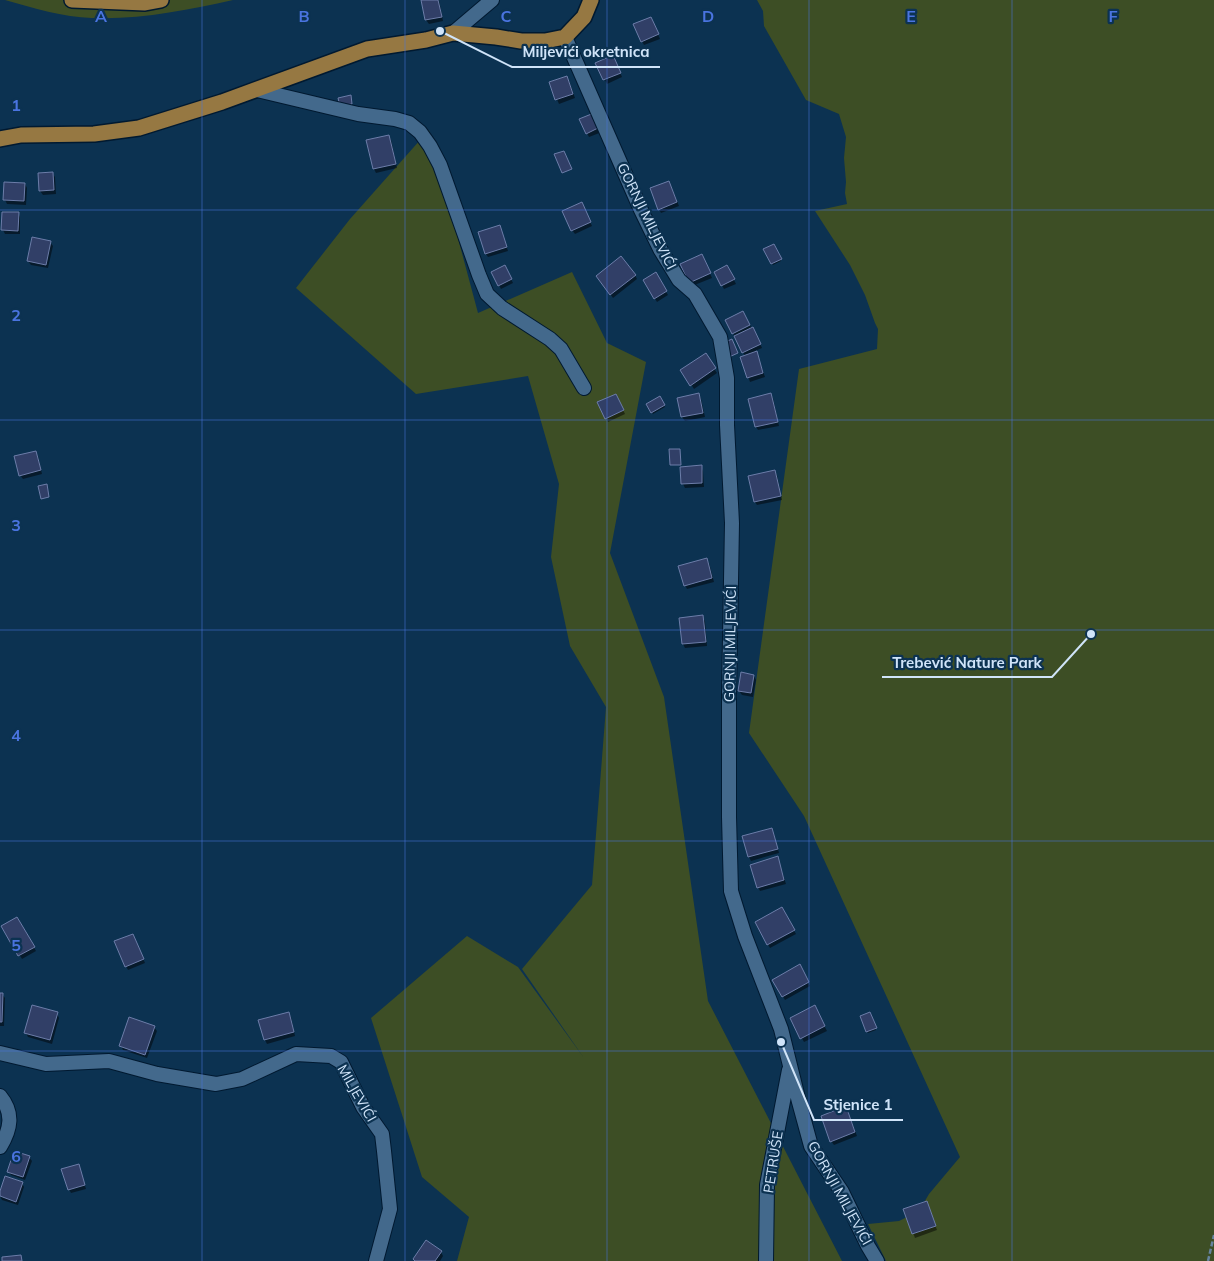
<svg xmlns="http://www.w3.org/2000/svg" width="1214" height="1261" font-family="Mulish,sans-serif">
	<rect width="100%" height="100%" fill="#0c3251"/>
	<path fill="#3d4e25" d="M5 0H233C188 10 138 20 92 18 63 17 33 8 5 0Z
		M757 0H1214V1261H886L868 1224 899 1221 919 1211 929 1194 960 1157 804 816 749 733 799 369 877 349 878 329 875 323 865 295 850 265 815 211 847 204 845 193 846 182 844 158 846 137 839 114 806 100 764 26 763 11Z
		M429 130 478 313 572 272 607 343 646 362 610 553 664 697 708 1001 842 1261H457L469 1217 422 1177 371 1018 467 936 518 967 584 1058 522 969 592 885 606 707 570 646 551 557 559 484 528 376 416 394 296 288 350 219Z"/>
	<path fill="#0007" d="M422 0H439L443 21 429 24 426 20Z
		M653 22 660 39 644 45 642 41Z
		M615 60 622 77 607 84 597 63Z
		M569 81 575 98 559 104 550 83Z
		M593 114 602 132 589 137 587 133Z
		M389 137 391 140 397 168 376 173 374 169Z
		M52 173 55 177 56 194 43 195 40 191Z
		M5 183 25 184 27 188 26 205 7 204 5 200Z
		M671 186 679 206 661 213 659 209Z
		M583 207 592 226 575 234 572 230Z
		M18 213 20 217V234H5L3 230Z
		M500 227 508 251 488 257 486 254Z
		M50 242 53 246 48 268 31 265 28 261Z
		M774 245 781 261 773 265 765 250Z
		M704 260 712 278 692 286 690 283Z
		M727 266 736 284 724 289 715 272Z
		M505 267 513 283 501 289 493 273Z
		M655 274 668 295 657 302 644 281Z
		M635 275 637 279 613 298 600 280Z
		M743 312 752 329 755 332 762 348 755 351 758 357 765 377 750 382 742 357 745 356 733 333Z
		M705 355 717 373 694 389 682 370Z
		M699 395 701 399 705 417 685 421 682 417 679 399Z
		M771 395 773 398 779 426 758 430 756 427Z
		M660 398 665 407 653 414 648 404Z
		M618 399 625 414 608 422 606 418Z
		M35 452 38 456 42 474 23 479 20 475Z
		M701 467 703 471 704 487 685 488 683 484 682 468Z
		M774 472 777 475 782 500 757 505 755 502Z
		M706 559 709 563 714 582 687 589 685 585Z
		M702 617 705 621 707 646 685 648 683 644 680 619Z
		M754 676 756 680 753 697 742 695 739 691Z
		M771 830 774 834 779 853 751 861 749 857Z
		M779 862 786 884 760 891 758 887Z
		M782 909 796 934 770 948 756 923Z
		M17 919 36 951 22 959 3 927Z
		M135 939 145 963 128 970 126 966Z
		M799 966 810 986 785 1000 774 980Z
		M0 994H2L5 998 4 1026H0Z
		M814 1006 827 1031 804 1042 791 1018Z
		M288 1013 291 1017 295 1036 267 1044 265 1040Z
		M57 1014 59 1018 52 1044 28 1037 26 1033Z
		M870 1014 876 1030 868 1033 861 1017Z
		M154 1027 157 1031 147 1058 123 1050 121 1046Z
		M848 1112 857 1136 834 1145 831 1141Z
		M29 1157 32 1161 25 1180 11 1175 8 1171Z
		M80 1169 86 1189 71 1193 69 1189Z
		M22 1183 24 1187 18 1205 2 1200 0 1196Z
		M927 1202 937 1230 915 1238 905 1210Z
		M441 1252 443 1256 440 1261H415Z"/>
	<path fill="#313f67" stroke="#6c7da9" d="M421 0H438L442 17 425 20Z
		M651 17 659 34 641 42 633 24Z
		M613 55 621 73 603 80 595 63Z
		M567 76 573 94 555 100 549 82Z
		M351 95 352 104 340 106 338 98Z
		M594 113 600 127 586 134 579 119Z
		M389 135 396 164 373 169 366 140Z
		M564 151 572 169 562 173 554 154Z
		M53 172 54 190 39 191 38 173Z
		M669 181 677 202 658 210 650 188Z
		M4 182 25 183 24 201 3 200Z
		M582 202 591 222 571 231 562 211Z
		M2 212H19L18 231 1 230Z
		M500 225 507 247 485 254 478 232Z
		M32 237 51 241 46 265 27 261Z
		M774 244 782 259 771 264 763 249Z
		M702 254 711 273 689 283 680 264Z
		M621 256 636 275 610 295 596 276Z
		M505 265 512 279 498 286 491 272Z
		M727 265 735 279 721 286 714 272Z
		M656 272 667 291 654 299 643 280Z
		M743 311 750 325 732 334 725 320Z
		M753 327 761 344 742 353 734 336Z
		M732 339 738 353 729 357 723 343Z
		M757 351 763 373 747 378 740 357Z
		M706 353 716 368 690 386 680 370Z
		M699 393 703 413 681 417 677 398Z
		M771 393 778 422 755 427 748 399Z
		M616 394 624 410 605 419 597 402Z
		M660 396 665 405 651 413 646 404Z
		M669 449H680L681 465H670Z
		M36 451 41 470 19 476 14 456Z
		M702 465V483L681 484 680 467Z
		M775 470 781 496 754 502 748 476Z
		M47 484 49 497 41 499 38 486Z
		M707 558 712 578 684 586 678 566Z
		M703 615 706 642 682 644 679 618Z
		M741 672 754 675 751 693 738 691Z
		M772 828 778 849 748 857 742 836Z
		M778 856 784 880 757 888 750 865Z
		M782 907 795 930 767 945 755 922Z
		M17 917 35 947 18 956 1 926Z
		M133 934 144 959 125 967 114 941Z
		M800 964 809 982 782 997 772 980Z
		M0 993H3L2 1022H0Z
		M32 1005 58 1012 50 1040 24 1033Z
		M815 1005 825 1026 800 1039 790 1018Z
		M289 1012 294 1032 264 1040 258 1020Z
		M870 1012 877 1028 866 1032 860 1016Z
		M129 1017 155 1026 145 1055 119 1046Z
		M846 1106 855 1132 830 1142 821 1116Z
		M14 1151 30 1156 23 1177 7 1172Z
		M79 1164 85 1185 68 1190 61 1169Z
		M5 1176 23 1182 16 1202 0 1196V1191Z
		M927 1201 936 1226 912 1234 903 1209Z
		M426 1240 442 1251 435 1261H415L413 1259Z
		M21 1255 22 1261H2V1257Z"/>
	<g fill="none" stroke-linecap="round" stroke-linejoin="round">
		<g stroke="#001930" stroke-width="16">
			<path id="minor" d="M453 33 492 0
				M565 37 641 210 660 249 679 280 695 294 720 337 727 378V425L732 523 729 695V817L731 891 745 936 781 1029 799 1102 811 1146 842 1192 868 1246 877 1261
				M257 90 358 114 395 119 409 123 420 132 430 146 440 165 479 275 487 294 502 308 550 339 561 349 584 388
				M0 1053 46 1064 109 1061 157 1074 216 1084 242 1079 296 1054 331 1056 341 1062 363 1107 382 1134 384 1151 390 1209 376 1261
				M0 1096C14 1113 11 1129 0 1147
				M766 1261 767 1185 789 1070"/>
		</g>
		<g stroke="#001930" stroke-width="18">
			<path id="major" d="M72 0 145 3 161 0
				M0 139 21 135 94 134 139 128 222 102 367 49 426 40 453 33 496 37 521 41H545L565 37 584 17 591 0"/>
		</g>
		<path stroke="#66849f" stroke-width="2.5" stroke-dasharray="5 2.5" stroke-linecap="butt" d="M1208 1261 1214 1235"/>
		<use href="#minor" stroke="#43698c" stroke-width="14"/>
		<use href="#major" stroke="#967842" stroke-width="15"/>
	</g>
	<path fill="none" stroke="#4a74e0" stroke-width="1" stroke-opacity="0.55" d="M202 0V1261M405 0V1261M607 0V1261M809 0V1261M1012 0V1261M0 210H1214M0 420H1214M0 630H1214M0 841H1214M0 1051H1214"/>
	<g text-anchor="middle" dominant-baseline="central" stroke-width="4.5" stroke-linejoin="round" paint-order="stroke">
		<g font-size="14" fill="#d0e4f9" stroke="#0c3251">
			<text transform="translate(647 216) rotate(64)">GORNJI MILJEVIĆI</text>
			<text transform="translate(730 644) rotate(-89)">GORNJI MILJEVIĆI</text>
			<text transform="translate(357 1093) rotate(60)">MILJEVIĆI</text>
			<text transform="translate(773 1162) rotate(-81)">PETRUŠE</text>
			<text transform="translate(840 1193) rotate(61)">GORNJI MILJEVIĆI</text>
		</g>
	</g>
	<g font-size="16" text-anchor="middle" font-weight="bold" fill="#4a74e0" stroke="#0c3251" stroke-width="4.5" stroke-linejoin="round" paint-order="stroke">
		<text x="101" y="22">A</text>
		<text x="304" y="22">B</text>
		<text x="506" y="22">C</text>
		<text x="708" y="22">D</text>
		<text x="911" y="22">E</text>
		<text x="1113" y="22">F</text>
		<text x="16" y="111">1</text>
		<text x="16" y="321">2</text>
		<text x="16" y="531">3</text>
		<text x="16" y="741">4</text>
		<text x="16" y="951">5</text>
		<text x="16" y="1162">6</text>
	</g>
	<path fill="none" stroke="#d0e4f9" stroke-width="2" d="M440 31L512 67H660M1091 634L1052 677H882M781 1042L814 1120H903"/>
	<g fill="#d0e4f9" stroke="#0c3251" stroke-width="2">
		<circle cx="440" cy="31" r="5"/>
		<circle cx="1091" cy="634" r="5"/>
		<circle cx="781" cy="1042" r="5"/>
	</g>
	<g font-size="15" text-anchor="middle" font-weight="bold" fill="#d0e4f9" stroke="#0c3251" stroke-width="4.5" stroke-linejoin="round" paint-order="stroke">
		<text x="586" y="57">Miljevići okretnica</text>
		<text x="967" y="668">Trebević Nature Park</text>
		<text x="858" y="1110">Stjenice 1</text>
	</g>
</svg>
